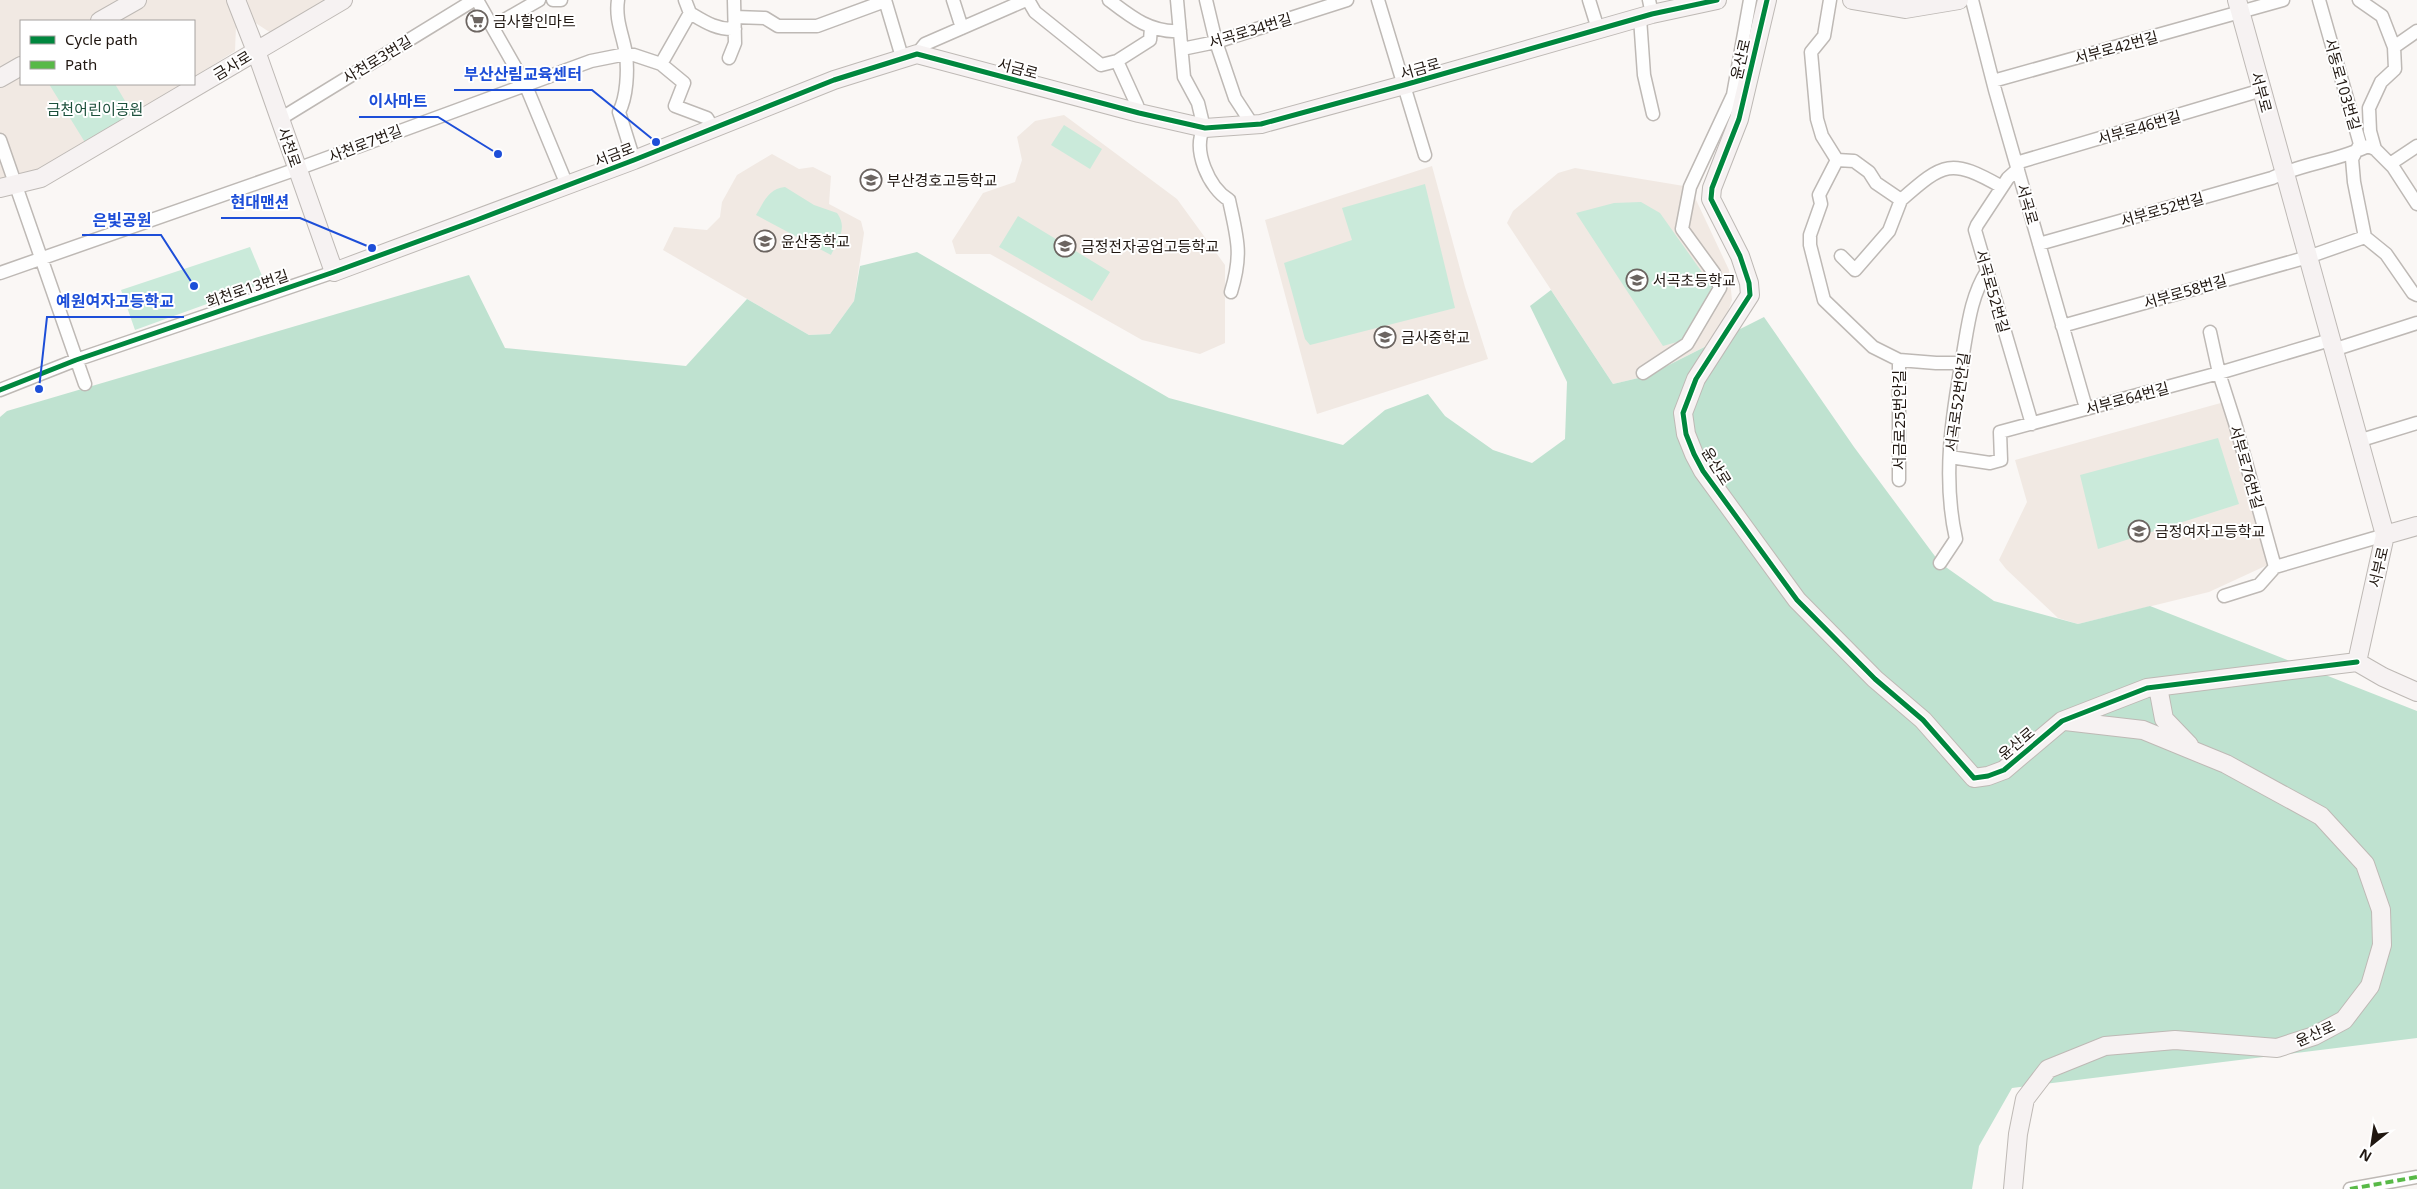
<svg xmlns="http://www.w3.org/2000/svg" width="2417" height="1189" font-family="'Noto Sans','Noto Sans KR',sans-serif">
	<rect width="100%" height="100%" fill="#faf7f5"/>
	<path fill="#f1e9e3" d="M0 0H227L236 26 235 51 194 77V21H21V84H183L64 159 13 180 0 182Z
		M247 0H325L271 33 254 22Z
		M1064 115 1177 199 1225 265V343L1200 354 1142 340 990 254H956L952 241 983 193 1015 182 1022 160 1017 137 1035 121Z
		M772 154 799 169 813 167 831 176 829 204 861 221 864 233 854 301 830 334 809 335 663 250 674 227 707 230 720 217 722 202 737 175Z
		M1432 166 1465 287 1488 359 1317 414 1265 220Z
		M1575 168 1690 187 1729 270 1732 300 1718 340 1647 376 1613 384 1507 223 1513 211 1558 173Z
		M2228 401 2274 562 2209 592 2078 624 2058 618 2006 569 1999 560 2027 502 2015 460Z"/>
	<path fill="#caeada" d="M49 84H115L134 116 86 144Z
		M1064 125 1102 149 1090 169 1051 145Z
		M1425 184 1455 308 1310 345 1305 339 1284 263 1352 240 1342 208Z
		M785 187 814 205 837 213C848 228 838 240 831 255L756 215C764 202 768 189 785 187Z
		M1641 202 1660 213 1714 289 1684 340 1663 346 1576 213 1614 203Z
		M1018 216 1110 272 1092 301 999 247Z
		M250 247 265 283 135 330 121 290Z
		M2218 438 2239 504 2098 549 2080 475Z"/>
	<path fill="#bfe2d0" d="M917 252 1169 398 1343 445 1385 410 1428 394 1445 416 1493 450 1532 463 1565 439 1567 382 1530 306 1551 290 1613 384 1647 376 1764 317 1854 447 1940 563 1994 601 2078 624 2150 606 2417 711V1038L2012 1088 1979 1146 1972 1189H0V417L7 411 469 275 505 348 686 366 747 299 809 335 830 334 854 301 860 266Z"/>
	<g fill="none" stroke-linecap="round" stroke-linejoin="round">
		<g stroke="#beb9b5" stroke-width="15">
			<path id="street" d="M477 0 526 86 567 185
				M553 0H561
				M618 0C615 20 623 35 626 54 628 71 627 97 619 112L634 160
				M685 0 690 13C705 22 717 30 735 29
				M885 0 902 57
				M953 0 962 28
				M1028 0 1035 12 1101 65 1117 61 1150 40 1151 28
				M1109 0C1131 17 1151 33 1180 31
				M1177 0 1184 77 1198 103 1204 128C1192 150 1209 188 1229 200 1237 238 1243 253 1231 292
				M1206 0 1216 42 1235 98 1252 124
				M1378 0 1425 155
				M1589 0 1598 29
				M1649 0 1652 14
				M1830 0 1824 36 1811 52 1817 119 1822 136 1837 160 1854 161 1869 172 1876 183 1901 200 1889 231 1855 270 1841 256
				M1972 0 1995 90 2086 408
				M2319 0 2360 144 2352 159 2354 182 2365 237 2386 254 2413 293 2417 295
				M2359 0 2382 16 2394 47 2395 69 2381 82 2369 108 2370 131 2375 149 2393 167 2417 204
				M735 17 765 18 778 26H817L885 1
				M1640 18 1644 75 1653 114
				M494 26 539 0
				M2394 47 2417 31
				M1182 49 1216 42 1347 0
				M917 54 925 44 1026 0
				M729 58 735 43 734 0
				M1117 61 1137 105 1139 113
				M661 64 690 13
				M1993 81 2283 0
				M280 119 474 0
				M0 140 85 384
				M1837 160 1819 195 1821 204 1810 235V245L1824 300 1873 347 1899 360 1936 363H1962
				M2016 163 2262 90
				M2390 164 2417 146
				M2018 169 2008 178 1977 225 1975 230 2032 424
				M1901 200C1944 162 1951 158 2002 187
				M2039 244 2272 178C2303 163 2338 161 2368 146L2375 149
				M0 273 297 169 591 61 626 54 634 55 661 64 684 83 675 106 707 118 713 128
				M2062 326 2308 257 2365 237
				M2210 332 2219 373 2235 423 2275 567
				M2333 350 2417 323
				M1899 360V480
				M1643 373 1687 344 1720 288 1714 273 1682 229 1690 187 1733 95 1750 0
				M0 390 76 360 334 272
				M2358 441 2417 423
				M1950 457 1990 463 2001 460 2000 432 2219 373 2330 340
				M1940 563 1956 539C1942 477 1952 416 1963 354 1968 325 1971 296 1987 271
				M2275 567 2385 535
				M2224 596 2259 585 2275 567
				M2350 1189 2417 1177"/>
		</g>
		<g stroke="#beb9b5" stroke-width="20">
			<path id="secondary" d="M236 0 256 51 334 272 634 160 834 80 917 54 1139 113 1205 128 1261 124 1404 85 1652 14 1717 0
				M1767 0 1739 119 1712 188 1711 199 1740 256 1749 283 1750 295 1696 379 1683 413 1686 434 1694 454 1703 471 1797 600 1875 679 1923 720 1974 778 1988 776 2004 770 2062 721 2147 688 2357 662
				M1852 0 1905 9 1959 0
				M2237 0 2385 535 2357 662 2383 677 2417 692
				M100 21 137 0
				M0 78 21 66
				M0 188 41 178 343 0
				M2385 535 2417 526
				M2158 687 2164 719 2189 745
				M2013 1189 2018 1134 2025 1099 2048 1069 2105 1046 2175 1040 2277 1048 2314 1036 2344 1020 2370 986 2382 945 2381 910 2365 864 2321 816 2226 764 2143 730 2065 721"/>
		</g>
		<use href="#street" stroke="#fefefe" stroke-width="12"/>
		<use href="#secondary" stroke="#f6f2f2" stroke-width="18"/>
		<path stroke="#58b947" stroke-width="4" stroke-dasharray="8 4" stroke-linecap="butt" d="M2350 1189 2417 1177"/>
		<g stroke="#fff" stroke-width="8">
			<path id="cycleway" d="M1767 0 1739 119 1712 188 1711 199 1740 256 1749 283 1750 295 1696 379 1683 413 1686 434 1694 454 1703 471 1797 600 1875 679 1923 720 1974 778 1988 776 2004 770 2062 721 2147 688 2357 662
				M0 390 76 360 334 272 474 221 634 160 834 80 917 54 1139 113 1205 128 1261 124 1404 85 1652 14 1717 0"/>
		</g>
		<use href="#cycleway" stroke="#00873e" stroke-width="5"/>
	</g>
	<defs>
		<g id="supermarket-ring" transform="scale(1.125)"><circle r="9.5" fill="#fff" stroke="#6c6561" stroke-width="1.5"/><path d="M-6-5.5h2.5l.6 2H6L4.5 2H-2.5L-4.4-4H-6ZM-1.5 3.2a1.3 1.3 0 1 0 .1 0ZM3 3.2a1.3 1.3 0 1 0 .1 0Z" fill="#6c6561"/></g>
		<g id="school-ring" transform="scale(1.125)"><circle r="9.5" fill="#fff" stroke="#6c6561" stroke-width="1.5"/><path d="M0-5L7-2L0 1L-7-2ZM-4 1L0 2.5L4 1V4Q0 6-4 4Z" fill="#6c6561"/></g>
	</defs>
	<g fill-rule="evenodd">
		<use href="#supermarket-ring" x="477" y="21"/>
		<use href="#school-ring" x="871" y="180"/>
		<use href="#school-ring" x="765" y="241"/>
		<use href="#school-ring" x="1065" y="246"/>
		<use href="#school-ring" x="1637" y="280"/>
		<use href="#school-ring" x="1385" y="337"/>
		<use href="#school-ring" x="2139" y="531"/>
	</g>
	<g text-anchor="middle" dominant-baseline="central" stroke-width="4" stroke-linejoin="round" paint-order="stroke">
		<g font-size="15" fill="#201711" stroke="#fff" text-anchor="start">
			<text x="493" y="21">금사할인마트</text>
			<text x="887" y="180">부산경호고등학교</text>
			<text x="781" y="241">윤산중학교</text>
			<text x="1081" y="246">금정전자공업고등학교</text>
			<text x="1653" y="280">서곡초등학교</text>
			<text x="1401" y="337">금사중학교</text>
			<text x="2155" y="531">금정여자고등학교</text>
		</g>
		<g font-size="15" fill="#201711" stroke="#fff">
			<text transform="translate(1250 30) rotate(-17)">서곡로34번길</text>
			<text transform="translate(2116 47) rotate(-15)">서부로42번길</text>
			<text transform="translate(377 59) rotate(-31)">사천로3번길</text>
			<text transform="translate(1740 59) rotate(-77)">윤산로</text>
			<text transform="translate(232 65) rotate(-31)">금사로</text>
			<text transform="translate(1018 68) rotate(15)">서금로</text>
			<text transform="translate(1420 68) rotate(-16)">서금로</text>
			<text transform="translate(2343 84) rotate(74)">서동로103번길</text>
			<text transform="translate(2262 92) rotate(75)">서부로</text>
			<text transform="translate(2139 127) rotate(-16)">서부로46번길</text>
			<text transform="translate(365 143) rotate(-21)">사천로7번길</text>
			<text transform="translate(290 147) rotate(71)">사천로</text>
			<text transform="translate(614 154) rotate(-21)">서금로</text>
			<text transform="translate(2028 204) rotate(74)">서곡로</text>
			<text transform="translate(2162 209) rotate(-16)">서부로52번길</text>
			<text transform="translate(247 288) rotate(-19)">회천로13번길</text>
			<text transform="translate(1993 291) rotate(74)">서곡로52번길</text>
			<text transform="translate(2185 291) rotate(-16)">서부로58번길</text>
			<text transform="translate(2127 398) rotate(-15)">서부로64번길</text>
			<text transform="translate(1957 402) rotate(-82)">서곡로52번안길</text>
			<text transform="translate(1899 420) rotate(-90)">서금로25번안길</text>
			<text transform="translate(1717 466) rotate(58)">윤산로</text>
			<text transform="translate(2247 467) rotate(74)">서부로76번길</text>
			<text transform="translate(2378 567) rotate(-77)">서부로</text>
			<text transform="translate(2016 743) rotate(-40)">윤산로</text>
			<text transform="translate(2315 1033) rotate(-24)">윤산로</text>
		</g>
		<g font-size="15" fill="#1d503c" stroke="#fff">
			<text x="95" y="109">금천어린이공원</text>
		</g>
	</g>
	<path fill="none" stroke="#1d4ed8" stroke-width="2" d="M656 142L592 90H454M498 154L438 117H359M372 248L300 218H221M194 286L161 235H82M39 389L47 317H184"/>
	<g fill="#1d4ed8" stroke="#fff" stroke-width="2">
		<circle cx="656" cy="142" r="5"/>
		<circle cx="498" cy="154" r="5"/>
		<circle cx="372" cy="248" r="5"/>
		<circle cx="194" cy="286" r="5"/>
		<circle cx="39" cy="389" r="5"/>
	</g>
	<g font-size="16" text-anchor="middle" font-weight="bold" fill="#1d4ed8" stroke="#fff" stroke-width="4" stroke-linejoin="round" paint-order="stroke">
		<text x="523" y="80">부산산림교육센터</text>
		<text x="398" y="107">이사마트</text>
		<text x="260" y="208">현대맨션</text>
		<text x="122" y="226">은빛공원</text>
		<text x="115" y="307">예원여자고등학교</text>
	</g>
	<rect x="20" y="20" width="175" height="65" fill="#ffffff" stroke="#a6a2a0"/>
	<rect x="30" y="36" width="25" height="8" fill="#00873e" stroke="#a6a2a0"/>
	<text x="65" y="45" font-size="15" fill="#201711">Cycle path</text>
	<rect x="30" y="61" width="25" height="8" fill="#58b947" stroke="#a6a2a0"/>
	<text x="65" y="70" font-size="15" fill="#201711">Path</text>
	<g transform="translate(2372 1144) rotate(210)" stroke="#ffffff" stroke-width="4" paint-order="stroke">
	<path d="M0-4L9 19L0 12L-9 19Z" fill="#201711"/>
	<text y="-8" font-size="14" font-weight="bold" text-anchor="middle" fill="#201711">N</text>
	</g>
</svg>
